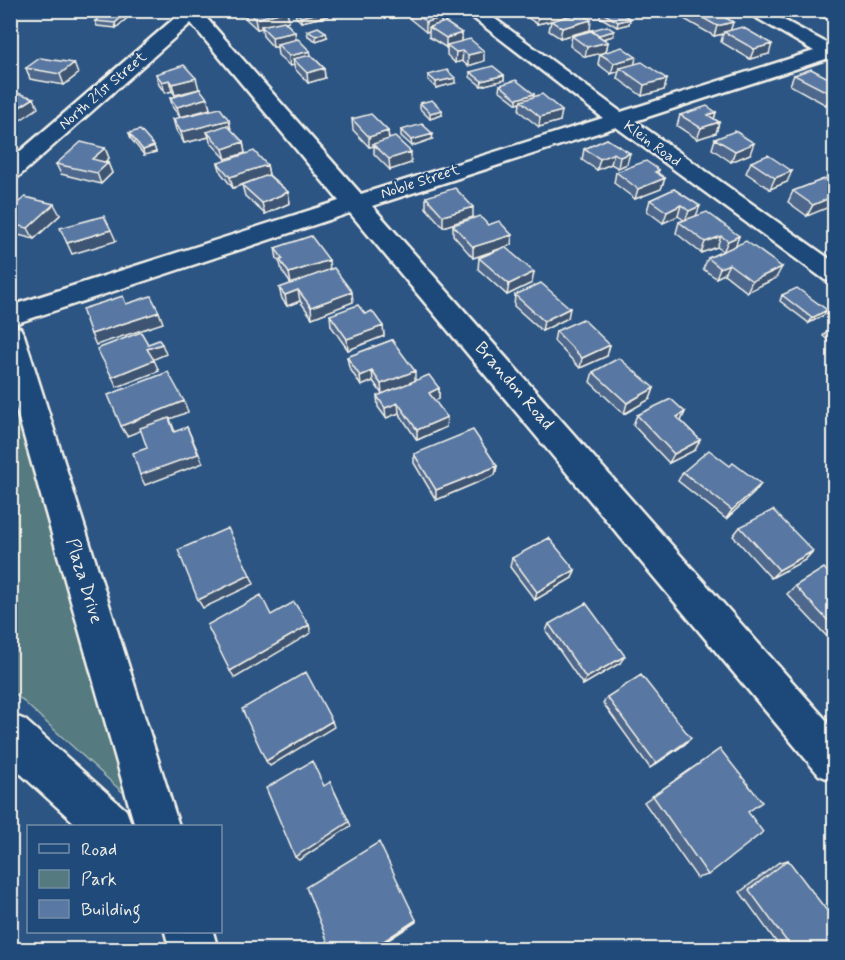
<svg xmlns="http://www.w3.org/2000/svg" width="845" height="960" font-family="Mynerve,sans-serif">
	<rect width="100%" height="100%" fill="#2c5584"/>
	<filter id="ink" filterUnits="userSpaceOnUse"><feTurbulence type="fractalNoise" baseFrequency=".0167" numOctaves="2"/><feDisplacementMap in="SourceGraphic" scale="12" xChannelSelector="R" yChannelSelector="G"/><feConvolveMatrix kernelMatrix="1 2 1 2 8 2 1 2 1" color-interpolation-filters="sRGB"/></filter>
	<g filter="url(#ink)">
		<path fill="#557a80" stroke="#a4b6b4" stroke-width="1.5" d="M11 386 132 801 11 690Z"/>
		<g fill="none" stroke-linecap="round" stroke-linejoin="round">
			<g stroke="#f4f1e8" stroke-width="5">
				<path id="minor" d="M184 10H203L202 13 361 194 603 118 463 10H483L621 112 814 51 743 10H765L834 47V60L829 58 635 121 834 262V282L825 280 616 127 372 206 834 729V781L819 775 350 213 11 325 20 328 24 335 179 826H135L10 387V306L339 201 191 23 18 177 10 179V160Z
					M10 714 25 720 126 810 132 826H78L10 764Z
					M165 932H213L218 950H170Z"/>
			</g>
			<use href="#minor" fill="#1f4a7a" fill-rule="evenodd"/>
		</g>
		<path fill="#4d678c" stroke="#f4f1e8" stroke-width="1.5" d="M239 10H286L289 21 285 22 295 32 296 40 310 51 311 55 324 68 325 78 308 83 295 69 294 65 290 66 278 55 277 47H273L263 36 262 28 257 29 246 19V15L244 16Z
			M384 10H431L441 18V23L462 33V41L484 61 468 66 462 61 455 63 447 55V48L429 37V31L426 32 410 19V14L392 18 384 12Z
			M524 10H565L564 18 566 17 567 11 570 10 590 30 560 38 549 31 551 21 537 24 524 15Z
			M666 10H712L733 22 730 30 769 54 750 59 721 42 723 34 714 36 684 19 686 13 676 16Z
			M818 10H834V23L816 14Z
			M295 12 328 16 301 22 296 17Z
			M601 12 630 19 629 24 617 27 600 17Z
			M126 19 116 28 97 26 95 21Z
			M592 30 613 36 603 39 608 42 606 52 585 57 570 46 572 36 592 31Z
			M307 31 327 37 316 41 308 36Z
			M600 54 634 64 667 79 664 90 642 96 617 78 619 71 611 74 598 64Z
			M26 68 78 74 64 85 30 79Z
			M470 72 504 75V80L481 86 470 77Z
			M156 74 199 89 175 95 172 91 165 93 159 85Z
			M428 75 455 83 436 88 428 80Z
			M794 75 834 81V102L826 105 790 85Z
			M500 85 533 97 560 121 539 127 519 111 520 103 517 104 499 90Z
			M170 98H207L210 109 180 117 173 108Z
			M420 103 442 115 430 119 420 109Z
			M716 112 714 119 719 122 716 133 697 139 677 126 680 115Z
			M173 119 229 120 231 130 243 142 245 153 226 159 210 142 209 137 184 143 176 130Z
			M352 119 388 131 389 139 411 163 390 170 374 154V146L369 147 353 130Z
			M401 130 432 139 412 146 401 136Z
			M129 133 154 146 156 152 144 155 131 139Z
			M607 139 627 164 618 168 611 164 597 170 582 160 584 149Z
			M715 139 750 154 731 162 712 149Z
			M105 148 109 158 105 162 108 163 112 173 101 184 61 174 56 164Z
			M751 162 787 182 770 189 746 173Z
			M218 163 267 165 269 175 288 192 290 203 265 214 245 196 242 185 249 182 233 188 221 173Z
			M659 170 658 173 665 178 661 189 635 199 614 183 616 172Z
			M827 178 807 216 788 202 793 191Z
			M674 189 696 216 739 236 735 246 776 278 747 292 724 274 716 278 703 269 708 258 723 251 717 247 701 253 676 233 679 222 684 220 678 216 663 223 647 211 650 200Z
			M426 197 473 217 443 227 426 208Z
			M10 209 60 215 34 239 10 233Z
			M834 216V232L827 228 833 217Z
			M453 225H488L512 235 511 245 505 247 532 283 507 295 478 269 479 258 500 249 473 258 453 235Z
			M275 248 330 270 353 302 312 318 300 301 287 306 282 299 279 288 291 284 282 271 280 263 277 259Z
			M515 295 568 318 542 331 514 306Z
			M782 295 824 315 809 323 780 301Z
			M365 314 383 326 384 336 348 350 331 326 330 315Z
			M834 324V346L823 336 830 326Z
			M556 331 607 356 580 368 554 341Z
			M392 340 382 394 373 381 361 386 349 367 347 357Z
			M593 372 654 388 650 399 624 414 590 382Z
			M439 388V399L434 400 446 427 417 440 399 413 386 418 378 407 377 396Z
			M685 412 681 421 700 440 695 450 669 463 633 425 637 415Z
			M414 454 497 466 495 475 436 500 414 463Z
			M730 466 761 484 754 493 726 519 678 481 683 472Z
			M740 527 813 551 805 560 771 578 733 536Z
			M512 558 575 570 572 578 535 600 510 567Z
			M834 579V644L787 594 795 586Z
			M549 624 620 663 583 685 546 631Z
			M607 697 685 744 650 768 603 703Z
			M720 749 708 875 697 878 644 802Z
			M788 860 834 950H782L740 892 778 863Z"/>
		<path fill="#3e5472" stroke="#f4f1e8" stroke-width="1.5" d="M404 10H410V14L392 18 391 13Z
			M555 10H565L564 18 537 24 538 14Z
			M677 10H686V13L676 16Z
			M287 11 289 21 263 28 261 26 262 28 257 29 255 19Z
			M328 11V16L301 22V17Z
			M125 14 126 19 116 28 115 23Z
			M441 18V28L429 27V31L426 32V22Z
			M630 19 629 24 617 27 618 22Z
			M591 20 590 30 560 38 562 28Z
			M733 22 730 32H724L723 34 714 36 717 26Z
			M614 31 613 36 598 40 599 35Z
			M295 32 296 42 277 44V47H273L272 37Z
			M326 32 327 37 316 41V36Z
			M462 33V43L447 45V48H446V38Z
			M608 42 606 52 585 57 587 47Z
			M772 44 769 54 750 59 754 49Z
			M310 51 311 61 293 59 294 65 290 66 289 56Z
			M463 51 462 61 455 63 456 52Z
			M484 51V61L468 66V55Z
			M636 57 634 67 620 68 619 71 611 74 614 63Z
			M74 63 78 74 64 85 60 74Z
			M324 68 325 78 308 83 307 73Z
			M504 75V80L481 86 482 81Z
			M196 78 199 89 175 95 172 84Z
			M455 78V83L436 88V82Z
			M667 79 664 90 642 96 644 85Z
			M169 80 172 91 165 93 162 82Z
			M834 93V102L826 105 831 94Z
			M534 94 533 99 521 101 520 103 517 104V99Z
			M34 98 38 108 13 125 10 120V113Z
			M207 98 210 109 180 117 177 107Z
			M442 110V115L430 119V113Z
			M562 111 560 121 539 127 540 117Z
			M716 112 713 123 708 115Z
			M229 120 231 131 207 132 209 137 184 143 181 132Z
			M719 122 716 133 697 139 701 128Z
			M388 131 389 142 373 144 374 146 369 147V137Z
			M433 134 432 139 412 146 411 140Z
			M243 142 245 153 226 159 223 149Z
			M754 143 750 154 731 162 735 151Z
			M154 146 156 152 144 155 143 150Z
			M105 148 109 158 96 170 92 159Z
			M411 152V163L390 170 389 159Z
			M614 153 611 164 597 170 600 159Z
			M630 153 627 164 618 168 620 157Z
			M108 163 112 173 101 184 97 173Z
			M267 165 269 175 233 188 230 177Z
			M792 171 787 182 770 189 775 178Z
			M665 178 661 189 635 199 638 189Z
			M288 192 290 203 265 214 262 203Z
			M834 196V205L807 216 813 205Z
			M54 204 60 215 34 239 28 228Z
			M681 205 678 216 663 223 667 212Z
			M700 206 696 216 685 221 689 211Z
			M473 207V217L443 227V216Z
			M111 230 116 241 72 254 67 243Z
			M512 235 511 245 473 258V247Z
			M721 236 717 247 701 253 705 242Z
			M739 236 735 247 723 252 728 241Z
			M329 260 330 270 291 284 289 273Z
			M729 264 724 274 716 278 720 268Z
			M782 267 776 278 747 292 752 281Z
			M534 272 532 283 507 295 509 284Z
			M298 290 300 301 287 306 285 295Z
			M352 292 353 302 312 318 311 307Z
			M570 308 568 318 542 331 544 321Z
			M827 310 824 315 809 323 812 318Z
			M159 312 163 323 96 345 91 334Z
			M383 326 384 336 348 350 347 339Z
			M162 344 166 354 152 360 147 349Z
			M610 345 607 356 580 368 582 358Z
			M154 360 159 371 117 387 112 377Z
			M372 371 373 381 361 386 360 376Z
			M415 371V381L382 394 381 384Z
			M439 388V399L429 403V393Z
			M654 388 650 399 624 414 627 403Z
			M184 401 188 412 170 419 179 442 170 419 127 436 121 426Z
			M398 403 399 413 386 418 385 408Z
			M685 412 680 422 677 417Z
			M447 417 446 427 417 440V430Z
			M187 427 203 463 145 485 140 475Z
			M700 440 695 450 669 463 674 454Z
			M497 466 495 475 436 500V490Z
			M761 484 754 493 726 519 732 510Z
			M813 551 805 560 771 578 779 570Z
			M575 570 572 578 535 600 537 592Z
			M250 575 254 584 203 608 198 600Z
			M309 625 311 633 235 678 230 671Z
			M625 656 620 663 583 685 586 678Z
			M332 721 334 727 270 766 266 761Z
			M691 738 685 744 650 768 656 763Z
			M330 782 351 826 299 860 295 857Z
			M416 920V922L373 950H370Z"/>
		<path fill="#5978a3" stroke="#f4f1e8" stroke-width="1.5" d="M246 10H286L287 11 255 19Z
			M300 10H328V11L301 17 295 12Z
			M388 10H404L391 13Z
			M412 10H431L441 18 426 22Z
			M533 10H555L538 14Z
			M570 10H576L591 20 562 28 551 21 573 15 567 11Z
			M608 10H617L630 19 618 22 601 12Z
			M689 10H712L733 22 717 26Z
			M106 12 125 14 115 23 95 21Z
			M284 21 295 32 272 37 261 26Z
			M445 22 462 33 446 38 429 27Z
			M607 26 614 31 599 35 592 30Z
			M318 27 326 32 316 36 307 31Z
			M742 27 772 44 754 49 724 32Z
			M591 31 608 42 587 47 572 36Z
			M298 39 310 51 289 56 277 44Z
			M470 39 484 51 468 55 463 51 456 52 447 45Z
			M622 47 636 57 614 63 600 54Z
			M311 55 324 68 307 73 293 59Z
			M40 58 74 63 60 74 26 68Z
			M642 62 667 79 644 85 620 68Z
			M184 65 196 78 172 84 169 80 162 82 156 74Z
			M493 66 504 75 482 81 470 72Z
			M811 69 834 81V93L831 94 794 75Z
			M447 70 455 78 436 82 428 75Z
			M516 80 534 94 517 99 500 85Z
			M200 89 207 98 177 107 170 98Z
			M14 92 34 98 10 113V94Z
			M542 94 562 111 540 117 521 101Z
			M432 100 442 110 430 113 420 103Z
			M707 106 716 112 708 115 719 122 701 128 680 115Z
			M220 108 229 120 181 132 173 119Z
			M371 114 388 131 369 137 352 119Z
			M422 124 433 134 411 140 401 130Z
			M227 125 243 142 223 149 207 132Z
			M140 130 154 146 143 150 129 133Z
			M735 131 754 143 735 151 715 139Z
			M395 137 411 152 389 159 373 144Z
			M607 139 630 153 620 157 614 153 600 159 584 149Z
			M81 142 105 148 92 159 108 163 97 173 56 164Z
			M254 151 267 165 230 177 218 163Z
			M768 155 792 171 775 178 751 162Z
			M646 161 659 170 655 172 665 178 638 189 616 172Z
			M268 175 288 192 262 203 242 185Z
			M827 178 834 183V196L813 205 793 191Z
			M455 188 473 207 443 216 426 197Z
			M674 189 700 206 689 211 681 205 667 212 650 200Z
			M25 197 54 204 28 228 10 224V209Z
			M707 212 739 236 728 241 721 236 705 242 679 222Z
			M104 216 111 230 67 243 60 228Z
			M480 216 488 225 499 221 512 235 473 247 453 225Z
			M311 236 329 260 289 273 280 260 283 259 275 248Z
			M746 241 782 267 752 281 729 264 720 268 708 258Z
			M505 247 534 272 509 284 479 258Z
			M334 268 352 292 311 307 298 290 285 295 279 288Z
			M541 283 570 308 544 321 515 295Z
			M797 288 827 310 812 318 782 295Z
			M123 296 126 304 151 296 159 312 91 334 82 309Z
			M358 305 365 314 372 311 383 326 347 339 330 315Z
			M583 319 610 345 582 358 556 331Z
			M834 324V330L830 326Z
			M141 332 148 344 159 340 162 344 147 349 154 360 112 377 97 349Z
			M392 340 415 371 381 384 372 371 360 376 347 357Z
			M619 358 654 388 627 403 593 372Z
			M168 372 184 401 121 426 108 395Z
			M429 375 439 388 429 393 447 417 417 430 398 403 385 408 377 396Z
			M671 399 685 412 677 417 700 440 674 454 637 415Z
			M169 418 174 432 187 427 198 454 140 475 133 453 147 448 140 428Z
			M473 430 497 466 436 490 414 454Z
			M709 450 730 466 733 463 761 484 732 510 683 472Z
			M773 510 813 551 779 570 740 527Z
			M228 528 250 575 198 600 178 550Z
			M549 538 575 570 537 592 512 558Z
			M824 568 834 579V627L795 586Z
			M261 595 271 615 294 602 309 625 230 671 207 625Z
			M586 603 625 656 586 678 549 624Z
			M306 672 332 721 266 761 242 709Z
			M641 675 691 738 656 763 607 697Z
			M720 749 762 802 748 812 763 832 708 875 653 796Z
			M312 761 324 786 330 782 349 822 295 857 266 788Z
			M379 842 416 920 370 950H331L306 887Z
			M788 860 834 920V950H793L749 890Z"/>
	</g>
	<g text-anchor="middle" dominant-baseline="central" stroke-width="4.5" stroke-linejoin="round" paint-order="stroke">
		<g font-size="15" fill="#f4f1e8" stroke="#1f4a7a">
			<text transform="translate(103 91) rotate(-41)">North 21st Street</text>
			<text transform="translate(652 144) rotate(36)">Klein Road</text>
			<text transform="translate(420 182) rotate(-18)">Noble Street</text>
		</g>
		<g font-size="18" fill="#f4f1e8" stroke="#1f4a7a">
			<text transform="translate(514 386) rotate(49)">Brandon Road</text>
			<text transform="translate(84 581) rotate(73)">Plaza Drive</text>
		</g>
	</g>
	<rect width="845" height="960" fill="none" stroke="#1f4a7a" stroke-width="36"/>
	<rect x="18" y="18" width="809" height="924" fill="none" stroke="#f4f1e8" stroke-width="2" filter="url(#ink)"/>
	<rect x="27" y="825" width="195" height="108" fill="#1f4a7a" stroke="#748da6" stroke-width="1.5"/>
	<rect x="39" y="844" width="30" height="9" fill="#1f4a7a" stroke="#748da6" stroke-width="1.5"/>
	<text x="81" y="855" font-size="18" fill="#f4f1e8">Road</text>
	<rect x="39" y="870" width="30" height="18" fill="#557a80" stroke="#748da6" stroke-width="1.5"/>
	<text x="81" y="885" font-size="18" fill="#f4f1e8">Park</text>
	<rect x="39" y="900" width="30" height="18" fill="#5978a3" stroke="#748da6" stroke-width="1.5"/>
	<text x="81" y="915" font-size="18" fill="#f4f1e8">Building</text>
</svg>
